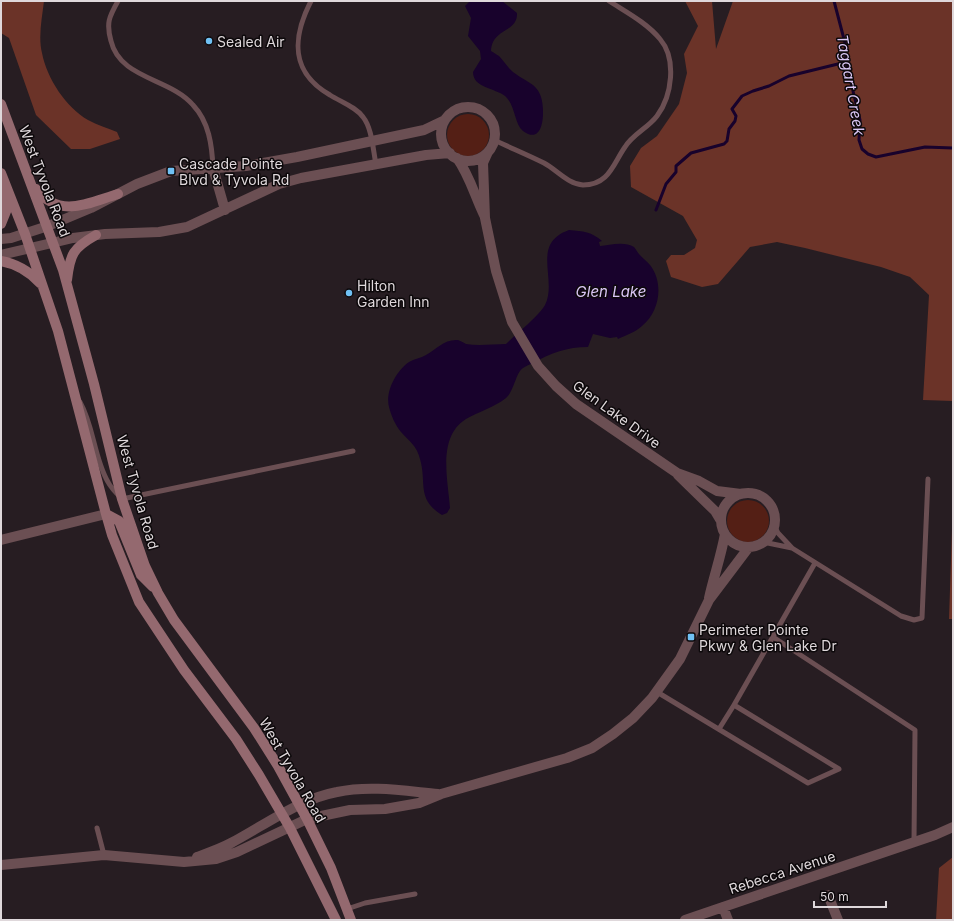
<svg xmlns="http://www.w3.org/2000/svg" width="954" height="921" font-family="Inter,sans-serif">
	<rect width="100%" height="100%" fill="#271d22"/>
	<path fill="#541f15" d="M447 135a21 21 0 1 1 42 0a21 21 0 1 1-42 0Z
		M727 521a21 21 0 1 1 42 0a21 21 0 1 1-42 0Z"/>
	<path fill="#6b3328" d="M1 1H44C42 18 38 37 42 53 47 79 66 107 88 120 97 125 108 128 117 132L120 139 90 149H71L36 115 9 38 1 33Z
		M685 1H712L716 49 733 1H953V401L923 400 929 295 910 277 881 267 805 248 777 242 750 247 718 284 702 287 671 277 666 261 671 255H684L695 248 697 240 683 216 631 187 630 166 641 148 657 136 679 104 687 73 684 54 698 26Z
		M953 499V619H949Z
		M953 857V920H936L939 868Z"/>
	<path fill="#18022c" d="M470 1H502L517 13C518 33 492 28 491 51 494 53 496 54 499 56 504 61 507 67 513 72 524 81 537 83 541 97 545 109 545 147 523 131 514 124 516 106 505 96 495 88 473 88 473 72L481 59 480 51 468 36 471 18 465 6Z
		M569 230C583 231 592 232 602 241L599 242 600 246C609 245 625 241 634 247 636 249 637 252 639 254 642 258 647 261 650 265 664 283 660 311 642 326 636 332 626 335 618 339L617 337 610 338 593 334 588 347C567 347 551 353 533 363 529 365 523 367 520 371 515 378 513 392 506 398 495 407 478 412 466 419 437 437 448 480 450 508L447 513 442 515C416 499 427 483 420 459 417 446 409 441 401 432 395 425 391 415 389 407 385 392 396 371 409 362 414 359 421 358 426 355 437 349 444 339 458 340 461 341 464 343 466 344 479 346 493 344 506 344 515 335 540 315 545 305 558 279 530 244 569 230Z"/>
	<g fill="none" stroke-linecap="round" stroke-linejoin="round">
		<path stroke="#18022c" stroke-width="3" d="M834 1 845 43 846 62 860 120 859 140 862 149 868 154 876 157 925 147 953 148
			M656 210 666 184 676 172V166L691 153 724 144 727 141 729 129 735 121 736 116 732 109 742 96 753 91 769 86 789 76 846 62"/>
		<path stroke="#6b4f53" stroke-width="5" d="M118 1C109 17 106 23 111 41 120 79 170 78 193 105 209 122 212 145 213 168
			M311 1C292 38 290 72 330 95 341 102 356 107 363 117 372 128 373 150 376 164
			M494 140C511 148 528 155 544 163 557 170 568 184 583 185 609 185 613 164 625 147 633 134 648 128 657 116 672 96 677 59 660 39 647 23 626 12 609 1
			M80 402C94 427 94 458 108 482 111 488 117 494 122 499L353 451
			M775 527 778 533 792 548 901 616 914 620 922 618 928 479
			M763 542 792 548
			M773 637 915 730 914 842
			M657 692 808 783 839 769 734 705 815 563
			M719 729 734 705
			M97 828 104 855
			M347 909 365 903 415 894"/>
		<path stroke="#6b4f53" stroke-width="10" d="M441 134a27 27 0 1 1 54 0a27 27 0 1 1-54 0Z
			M488 152 483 163 485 218 496 271 512 322 538 366 556 386 576 404 677 473 699 481 717 491 741 494
			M457 158C470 176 475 197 485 217
			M213 168 225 210
			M1 239 11 238 48 226 91 208 137 184 171 171 246 166 297 157 424 130 445 120
			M1 255 73 238 105 234 159 232 187 227 279 184 301 178 426 155 450 153
			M678 475 715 511 721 521
			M721 520a27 27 0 1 1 54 0a27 27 0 1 1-54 0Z
			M1 540 106 514
			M709 598C714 576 721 556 725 534
			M197 857C208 853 220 849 231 843 265 825 299 799 337 792 370 785 405 791 438 794
			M1 865 104 855 184 862 216 859 237 852 307 819 350 810 385 809 419 803 441 794 567 758 592 748 613 734 633 718 652 698 680 659 709 600 749 547
			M828 895 838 920
			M723 907 728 920
			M685 920 935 835 953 827"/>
		<path stroke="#94696f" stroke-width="10" d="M1 104 63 270 94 384 122 499 145 566 158 593 174 620 254 728 278 766 307 819 331 868 351 920
			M1 173 25 234 58 331 106 514 112 535 139 602 184 670 236 739 259 775 290 828 336 920
			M36 189C60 219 88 203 118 194
			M1 224 7 209 4 192
			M1 261C17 264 29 271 40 283
			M67 280C70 254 73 248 96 235
			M106 514 119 521 141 575 153 587"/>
	</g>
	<g fill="#70c1f4" stroke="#0d090b" stroke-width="1.5">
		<circle cx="209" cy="41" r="4"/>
		<rect x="167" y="167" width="8" height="8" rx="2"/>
		<circle cx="349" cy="293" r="4"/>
		<rect x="687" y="633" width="8" height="8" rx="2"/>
	</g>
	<g text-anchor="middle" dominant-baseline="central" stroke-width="3" stroke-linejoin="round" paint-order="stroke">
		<g font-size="14" fill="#dfd8db" stroke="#0d090b" text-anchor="start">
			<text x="217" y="41">Sealed Air</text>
			<text x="179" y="163">Cascade Pointe<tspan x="179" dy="16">Blvd &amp; Tyvola Rd</tspan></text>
			<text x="357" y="285">Hilton<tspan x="357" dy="16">Garden Inn</tspan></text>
			<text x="699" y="629">Perimeter Pointe<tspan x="699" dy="16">Pkwy &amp; Glen Lake Dr</tspan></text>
		</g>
		<g font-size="14" fill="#dfd8db" stroke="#0d090b">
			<text transform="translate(45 181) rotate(69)">West Tyvola Road</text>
			<text transform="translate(617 414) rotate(36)">Glen Lake Drive</text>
			<text transform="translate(138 492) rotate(74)">West Tyvola Road</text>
			<text transform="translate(293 770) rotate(60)">West Tyvola Road</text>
			<text transform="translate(782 872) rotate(-18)">Rebecca Avenue</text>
		</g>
		<g font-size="15" font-style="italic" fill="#dac6f5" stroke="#0d090b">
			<text transform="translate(851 85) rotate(80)">Taggart Creek</text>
			<text x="611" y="291">Glen Lake</text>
		</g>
	</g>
	<rect width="954" height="921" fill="none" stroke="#dfd8db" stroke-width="4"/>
	<path d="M814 901v6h72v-6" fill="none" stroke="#dfd8db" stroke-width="2"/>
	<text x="820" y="901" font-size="12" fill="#dfd8db" stroke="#0d090b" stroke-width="3" paint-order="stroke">50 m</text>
</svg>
